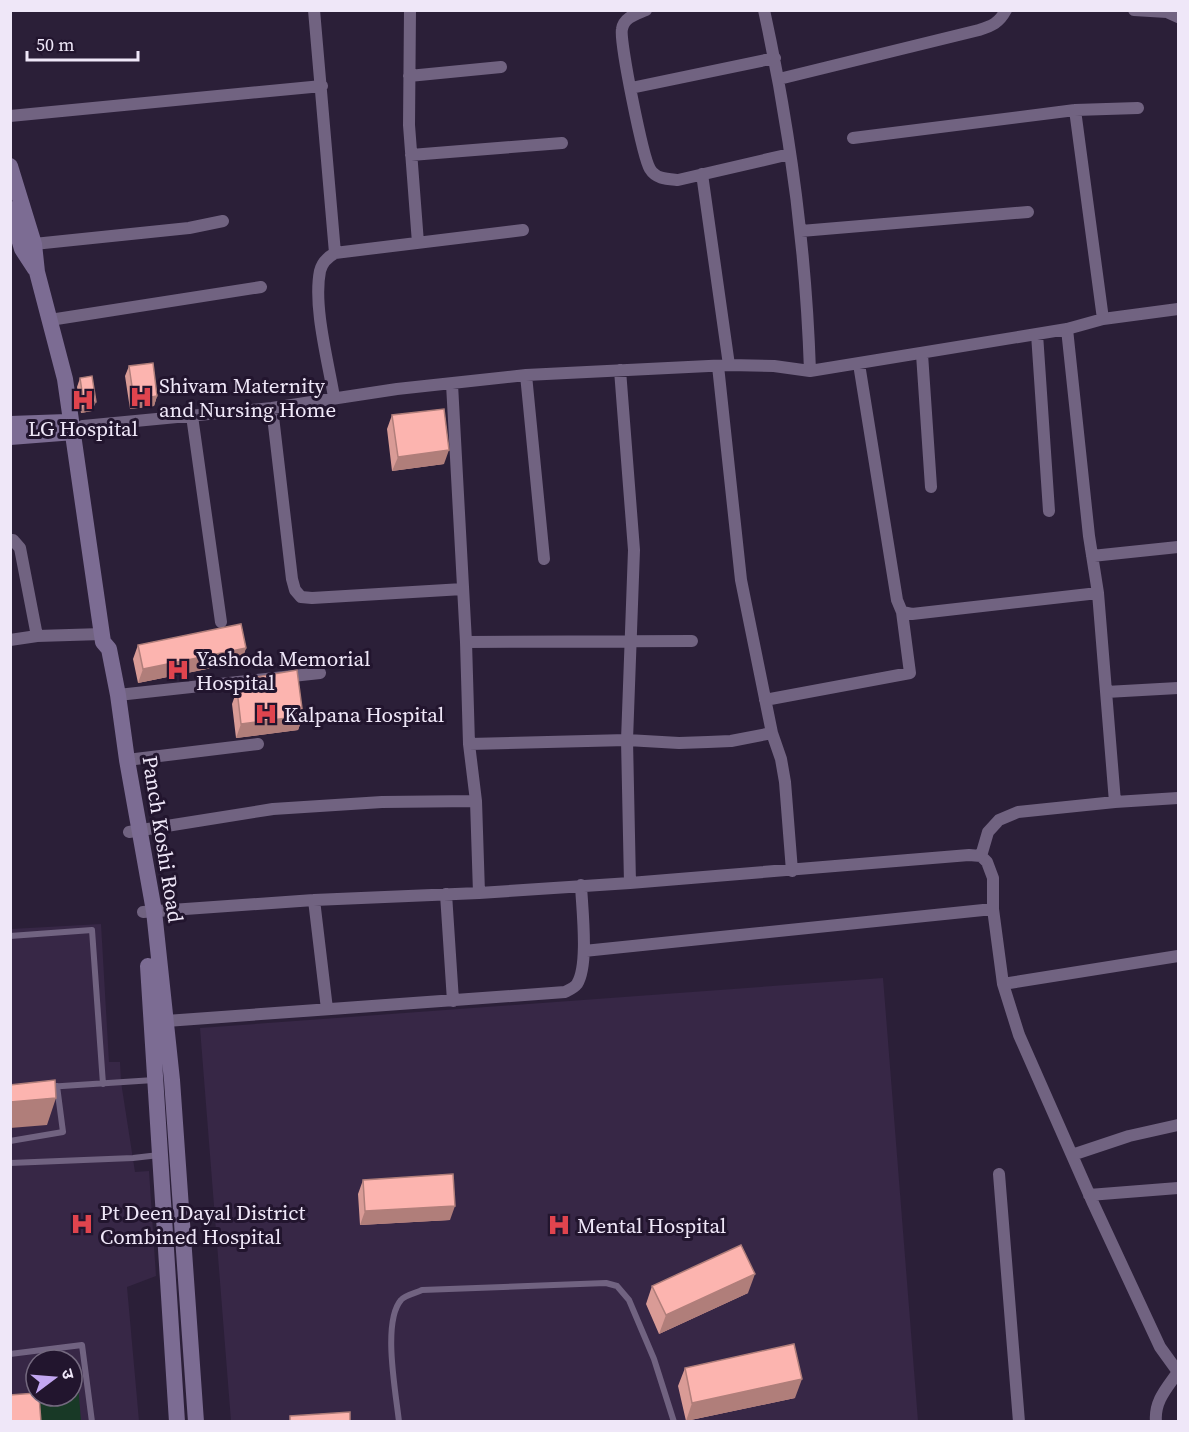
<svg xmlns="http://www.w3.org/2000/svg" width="1189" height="1432" font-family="'Source Serif 4','Noto Sans Devanagari',serif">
	<rect width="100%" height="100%" fill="#2b1f38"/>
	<path fill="#372746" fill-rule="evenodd" d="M101 924 109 1062H120L121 1082 135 1172 149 1171 156 1276 127 1287 139 1421 11 1422V929ZM36 1360H72V1396H36Z
		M883 978 918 1421H231L200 1028Z"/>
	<path fill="#183926" d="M76 1359 81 1421H40L38 1396H72V1360H69Z"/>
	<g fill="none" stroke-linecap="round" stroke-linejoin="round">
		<path stroke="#716381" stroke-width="6" d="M10 936 92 930 103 1084
			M47 1087 154 1080
			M10 1141 63 1132 57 1086
			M10 1163 133 1158 159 1155
			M10 1354 82 1345 92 1422
			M399 1422C396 1393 382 1322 401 1300 405 1295 416 1293 422 1290L606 1283 617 1286 629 1300 654 1359 674 1422"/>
		<path stroke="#716381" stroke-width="12" d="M314 10 335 253
			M410 10 409 125 418 243
			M646 10C637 14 624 17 622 29 619 40 643 158 650 169 656 179 667 179 678 180L790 154
			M764 10C790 129 806 250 810 371
			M1134 10 1167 12 1178 17
			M409 76 501 67
			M779 79 979 30C992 26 999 23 1006 10
			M631 88 775 58
			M1075 110 1103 319
			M10 116 322 86
			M853 138 1075 110 1138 108
			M411 155 562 143
			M702 174 729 365
			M801 231 1028 212
			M34 244 189 228 223 221
			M50 320 261 287
			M1067 329 1089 536 1098 593 1115 802
			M1037 334 1049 511
			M922 354 931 487
			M859 364 897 600 902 612 912 614 1098 593
			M718 366 741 580 772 733 781 759 785 782 792 871
			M620 370 634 550 627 740 630 883
			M526 375 544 559
			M452 384 466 642 469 744 476 801 479 893
			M334 397C328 361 313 306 320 271 322 262 328 257 335 253L523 230
			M272 408 292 579 295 590 301 597 312 598 463 589
			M192 416 221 622
			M74 432 83 426 272 408 397 389 526 375 729 365 774 366 810 371 1067 329 1103 319 1178 309
			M10 540H13L20 548 37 636
			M1092 556 1178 547
			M10 640 37 636 102 634
			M466 642 692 641
			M1106 692 1178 688
			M118 695 320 673
			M765 700 910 673 902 612
			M469 744 627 740 679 743 708 742 731 741 772 733
			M127 760 258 744
			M129 832 273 809 382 802 476 801
			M981 856 988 832 999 820 1018 812 1115 802 1178 798
			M446 894 453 1001
			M314 900 327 1009
			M143 912 314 900 479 893 630 883 969 855 981 856 987 862 993 878V909L1003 984 1019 1035 1093 1203 1160 1347 1178 1372
			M584 951 993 909
			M1003 984 1178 956
			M166 1021 565 992C569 990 574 988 577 984 589 965 582 909 581 885
			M1072 1155 1129 1136 1178 1125
			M999 1174 1019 1422
			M1089 1195 1178 1188
			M1156 1422C1154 1401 1167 1388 1178 1372"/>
		<path stroke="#7c6c93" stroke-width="16" d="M10 166 34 244 37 272 65 379 103 642 109 649 118 695 127 760 154 911 172 1080 196 1422
			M10 209 22 249 35 269
			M10 424 67 422
			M10 437 74 432
			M148 966 177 1422"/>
	</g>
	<path fill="#d99b96" d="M129 366 157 396 154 406 130 409 125 376Z
		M80 378 92 411 81 413 77 387Z
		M392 415 444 464 392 471 387 429Z
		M138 645 246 648 241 662 138 683 133 659Z
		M256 677 303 716 298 730 236 738 232 704 237 690 252 688Z
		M363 1180 450 1220 360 1225 358 1194Z
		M652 1286 748 1293 659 1334 646 1304Z
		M685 1368 795 1398 686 1421 678 1386Z"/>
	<path fill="#b07e7a" d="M157 396 154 406 130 409 134 400Z
		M96 402 92 411 81 413 84 404Z
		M449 450 444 464 392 471 398 457Z
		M246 648 241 662 138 683 143 669Z
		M303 716 298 730 236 738 241 724Z
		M56 1098 47 1125 10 1128V1102Z
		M455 1206 450 1220 360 1225 365 1211Z
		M755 1274 748 1293 659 1334 666 1315Z
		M802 1379 795 1398 686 1421 692 1403Z"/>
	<path fill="#fcb4af" stroke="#b07e7a" stroke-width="1.5" d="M153 363 157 396 134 400 129 366Z
		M92 376 96 402 84 404 80 378Z
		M444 409 449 450 398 457 392 415Z
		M241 624 246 648 143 669 138 645Z
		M297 670 303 716 241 724 237 690 257 688 256 677Z
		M55 1080 56 1098 10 1102V1085Z
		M453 1174 455 1206 365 1211 363 1180Z
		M741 1245 755 1274 666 1315 652 1286Z
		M794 1344 802 1379 692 1403 685 1368Z
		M36 1393V1396H39L41 1422H10V1395Z
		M350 1412V1422H290V1416Z"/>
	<defs>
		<g id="hospital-bare" transform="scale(1.8)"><path d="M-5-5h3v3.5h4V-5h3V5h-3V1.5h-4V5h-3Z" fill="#e0444e" stroke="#22152e" stroke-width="2.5" paint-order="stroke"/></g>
	</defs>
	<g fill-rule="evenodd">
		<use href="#hospital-bare" x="141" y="397"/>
		<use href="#hospital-bare" x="83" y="400"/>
		<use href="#hospital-bare" x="178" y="670"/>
		<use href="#hospital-bare" x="266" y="714"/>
		<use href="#hospital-bare" x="82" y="1224"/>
		<use href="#hospital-bare" x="559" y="1225"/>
	</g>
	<g text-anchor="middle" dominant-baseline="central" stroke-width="6" stroke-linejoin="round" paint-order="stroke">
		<g font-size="21" fill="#efe7f8" stroke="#22152e" text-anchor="start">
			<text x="159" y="385">Shivam Maternity<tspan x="159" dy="24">and Nursing Home</tspan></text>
			<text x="83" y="428" text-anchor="middle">LG Hospital</text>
			<text x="196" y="658">Yashoda Memorial<tspan x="196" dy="24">Hospital</tspan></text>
			<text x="284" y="714">Kalpana Hospital</text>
			<text x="100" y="1212">Pt Deen Dayal District<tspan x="100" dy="24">Combined Hospital</tspan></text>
			<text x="577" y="1225">Mental Hospital</text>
		</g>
		<g font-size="21" fill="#efe7f8" stroke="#22152e">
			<text transform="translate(163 839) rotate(81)">Panch Koshi Road</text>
		</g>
	</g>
	<rect width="1189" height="1432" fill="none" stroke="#efe7f8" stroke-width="24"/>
	<g transform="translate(54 1378) rotate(74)"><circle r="28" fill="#22152e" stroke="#74697f" stroke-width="1.5"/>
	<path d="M0-4.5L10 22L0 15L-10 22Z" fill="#c3a7f2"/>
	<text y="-9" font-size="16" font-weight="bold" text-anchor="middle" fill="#efe7f8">उ</text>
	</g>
	<path d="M27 51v9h111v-9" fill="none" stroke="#efe7f8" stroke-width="3"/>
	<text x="36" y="51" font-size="18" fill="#efe7f8" stroke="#22152e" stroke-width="4.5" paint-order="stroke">50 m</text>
</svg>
